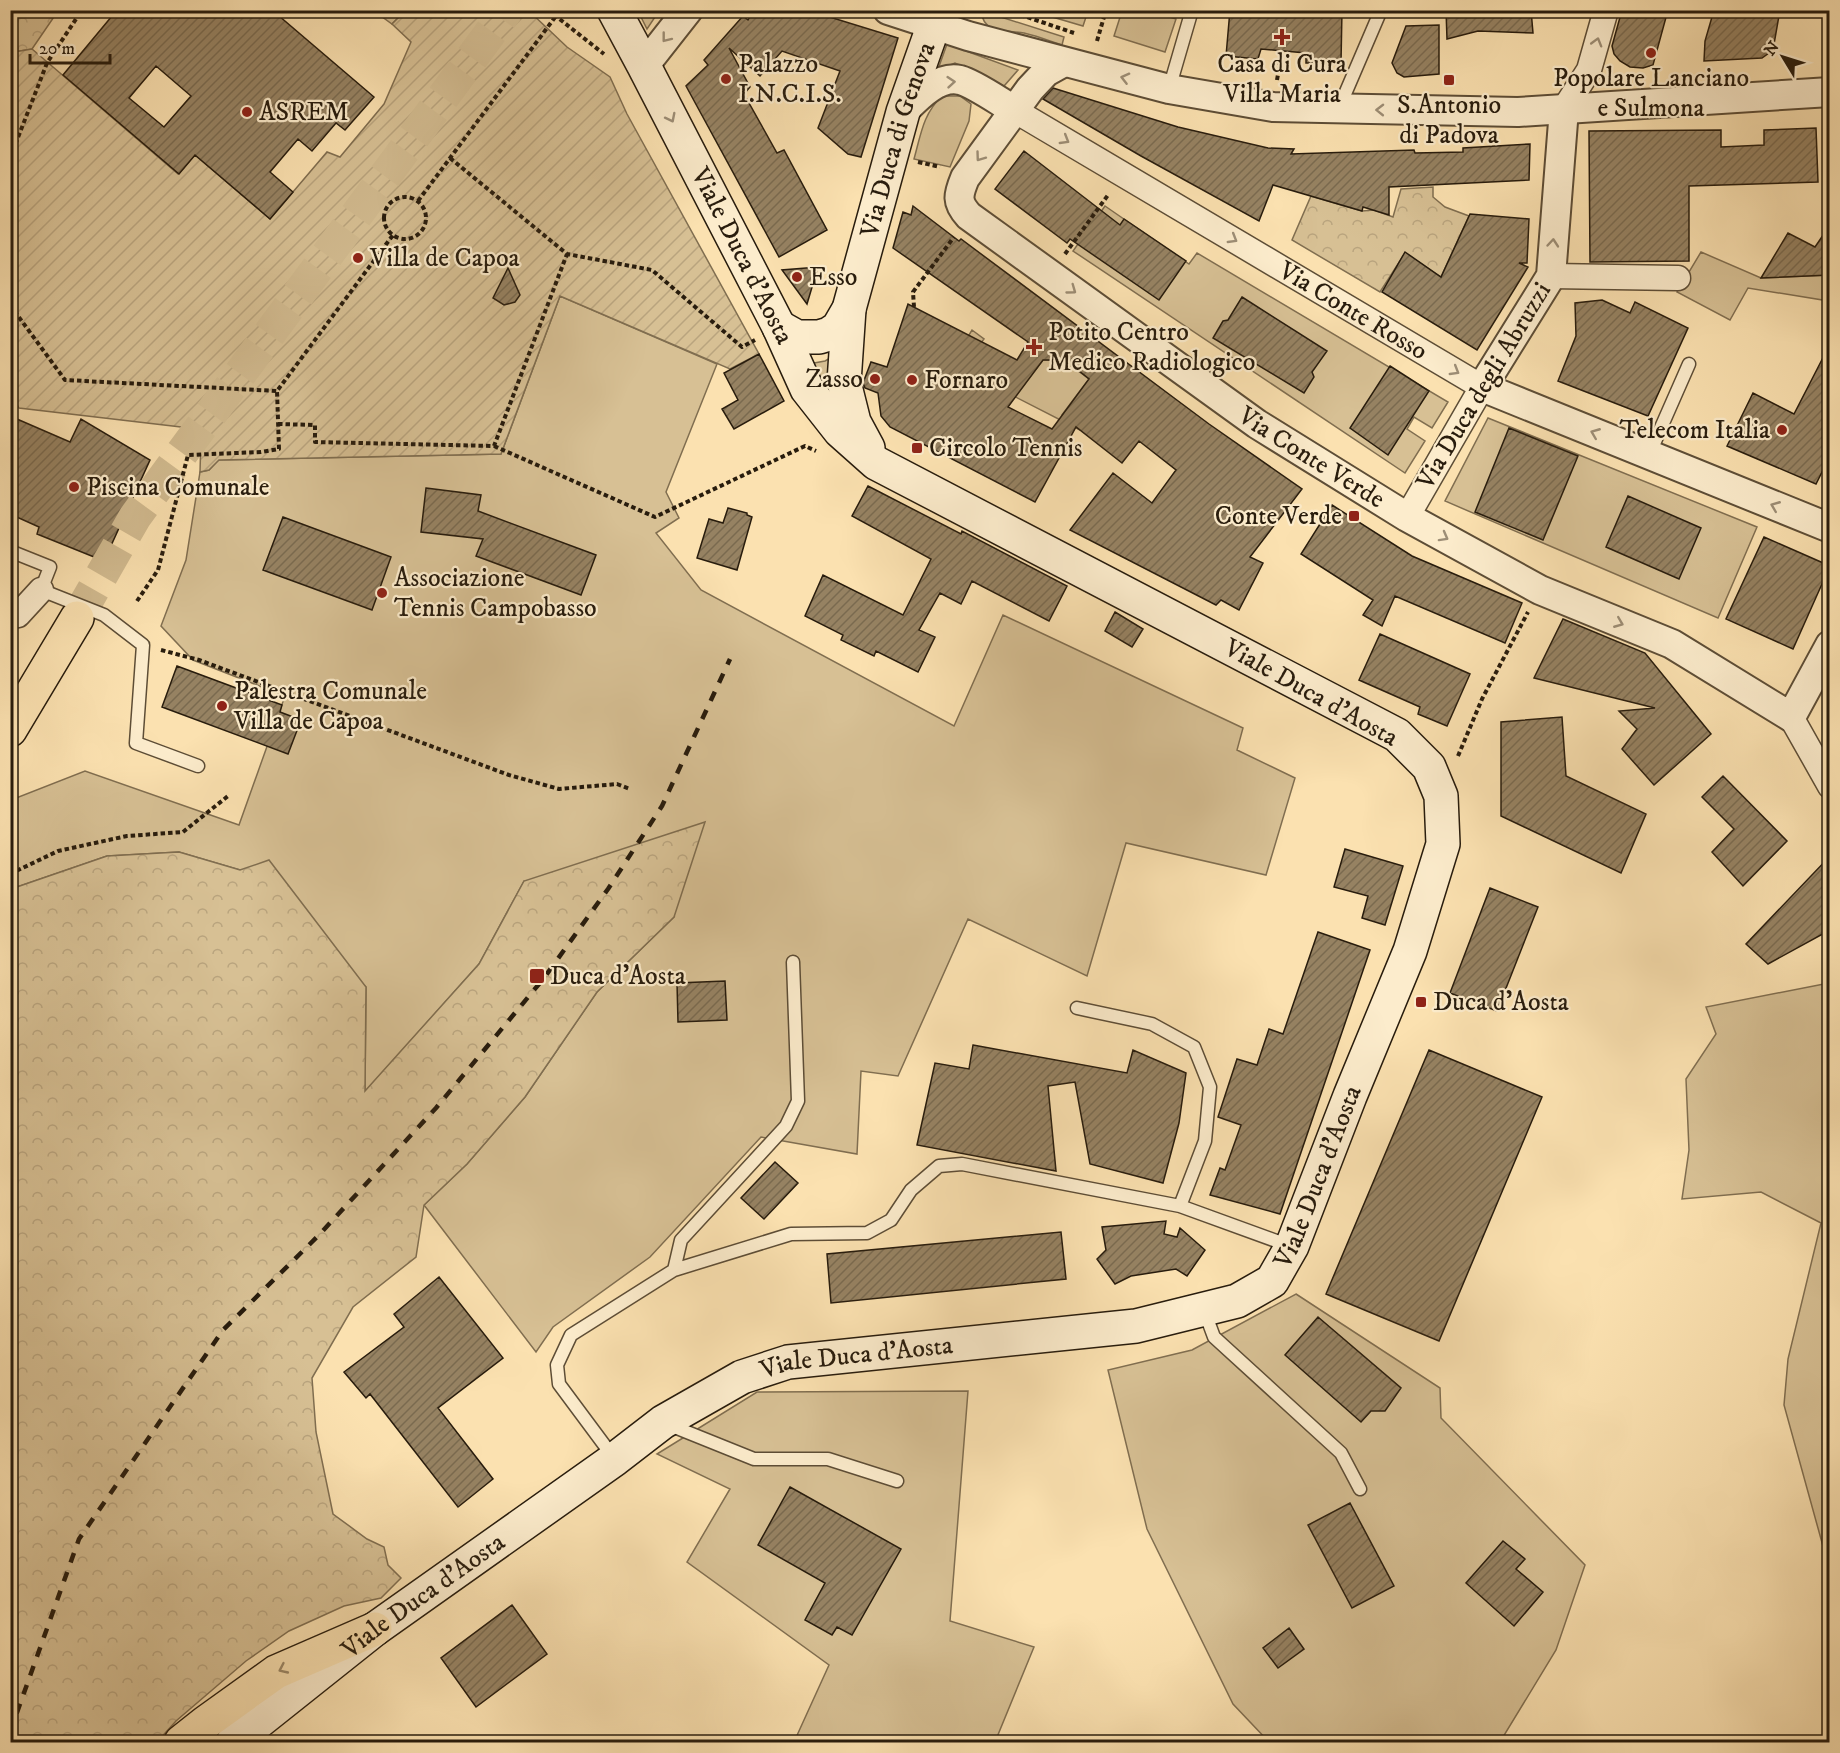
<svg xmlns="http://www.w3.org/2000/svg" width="1840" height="1753" font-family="'IM FELL DW Pica',serif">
	<defs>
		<pattern id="forest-crowns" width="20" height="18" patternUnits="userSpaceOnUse" patternTransform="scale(1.5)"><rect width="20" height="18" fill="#d7c094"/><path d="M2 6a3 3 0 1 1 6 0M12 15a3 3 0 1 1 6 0" fill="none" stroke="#b9a47e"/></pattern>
		<pattern id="garden-furrows" width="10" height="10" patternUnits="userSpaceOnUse" patternTransform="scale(1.5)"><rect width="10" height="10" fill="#d7c094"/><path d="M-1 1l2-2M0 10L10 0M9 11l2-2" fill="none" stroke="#b9a47e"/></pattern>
		<pattern id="building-hatch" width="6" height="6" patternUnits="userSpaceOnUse" patternTransform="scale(1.5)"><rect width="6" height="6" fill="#968262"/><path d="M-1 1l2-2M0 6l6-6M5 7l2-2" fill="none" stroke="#7a6a4f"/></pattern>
	</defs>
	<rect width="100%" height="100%" fill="#fbe1b0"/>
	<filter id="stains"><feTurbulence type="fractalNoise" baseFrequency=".00333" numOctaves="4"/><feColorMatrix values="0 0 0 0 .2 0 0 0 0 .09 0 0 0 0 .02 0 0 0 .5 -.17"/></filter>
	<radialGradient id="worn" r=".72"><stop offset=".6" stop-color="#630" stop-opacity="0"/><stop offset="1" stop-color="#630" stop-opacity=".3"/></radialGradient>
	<path fill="#d7c094" stroke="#806e50" stroke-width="1.5" d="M374 11H405L392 24Z
		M638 11H659L647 29Z
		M982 11 1064 37 1062 45C1050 41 1037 36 1024 33 1009 30 981 34 982 11Z
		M1032 11H1088L1083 26Z
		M1122 11H1151L1176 19 1165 52 1114 36Z
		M947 44 1018 70 1004 86 955 63C948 65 944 70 937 72Z
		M942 96H960L971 104 969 121 950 167 914 159C921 134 923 114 942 96Z
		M1105 206 1189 264 1197 253 1448 402 1432 428 1414 417 1407 429 1425 441 1405 473 1073 251Z
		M1701 252 1761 278 1829 275V301L1748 288 1730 320 1677 292Z
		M560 296 717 364 666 492 679 518 656 533 701 590 954 726 1003 615 1243 728 1237 750 1295 778 1266 875 1126 843 1087 976 968 919 898 1076 861 1071 857 1154 761 1137 650 1257 553 1327 536 1352 424 1205 467 1164 525 1097 597 992 674 917 524 881 479 964 365 1092 366 987 240 870 179 852 107 856 11 889V800L85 771 239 825 285 696 193 660 161 626 186 560 200 472 209 470 218 460 501 454Z
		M972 330 984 339 977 348 1023 386 1043 360C1065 359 1072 366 1089 379L1062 415 1080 430 951 364Z
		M834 356 845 414 803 365 825 361Z
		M1488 418 1757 527 1718 618 1445 501Z
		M1829 983H1830L1829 1568 1784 1405 1788 1359 1821 1223 1761 1192 1682 1199 1689 1150 1686 1079 1716 1034 1706 1007Z
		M1296 1294 1440 1388 1441 1418 1585 1565 1556 1650 1500 1742H1269L1233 1704 1147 1529 1108 1370 1192 1350Z
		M968 1391 950 1621 1034 1647 995 1742H794L829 1665 687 1562 730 1489 657 1454 757 1392Z"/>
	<path fill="url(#forest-crowns)" stroke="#806e50" stroke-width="1.5" d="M10 11H58L32 49 14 52 11 50Z
		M1433 187V197L1445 207 1469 216 1441 277 1405 253 1380 292 1292 240 1311 196 1362 211 1374 210 1393 217 1401 189Z
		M705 822 674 917 597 992 525 1097 467 1164 424 1205 416 1257 353 1307 312 1378 316 1432 333 1514 367 1539 384 1547 388 1565 401 1578 381 1598 344 1606 289 1631 246 1661 176 1721 157 1742H11V889L107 856 179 852 240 870 269 860 366 987 365 1091 479 964 524 881Z"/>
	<path fill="url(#garden-furrows)" stroke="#806e50" stroke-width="1.5" d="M405 11H529L567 47 610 77 627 114 759 354 730 369 560 296 501 454 219 460 209 470 200 472 201 437 181 427 19 408 11 394 10 63 14 52 32 49 178 174 195 155 270 219 327 152 340 157 384 104 411 42 392 24Z"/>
	<path fill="url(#building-hatch)" stroke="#281c0d" stroke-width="1.5" fill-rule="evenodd" d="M117 10H272L374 97 345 130 336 123 312 151 298 139 270 172 293 192 270 219 195 155 179 174 63 75ZM156 66 191 96 164 127 129 98Z
		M754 10H807L898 38 861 157 848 154 818 128 840 71 782 51 760 76 729 48 750 87 744 94 777 153 784 150 827 230 779 257 686 86 708 65 704 60 743 16 748 20Z
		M1230 10H1342L1341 63H1306V53L1261 49 1258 59 1226 56Z
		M1446 10H1531L1533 33 1478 31 1447 39Z
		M1622 10H1668L1653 65 1643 68 1630 67 1620 61 1614 54 1612 46Z
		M1714 10H1780L1773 50 1762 58 1704 61 1705 41Z
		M1439 25V74L1404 77 1397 73 1392 63 1406 26Z
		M1053 88 1178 127 1268 148 1294 149 1291 154 1414 150 1415 153 1463 152V148L1530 144 1529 180 1389 187V215L1363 207 1362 211 1273 185 1259 221 1141 156 1043 99Z
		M1816 128 1818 182 1689 186V261L1590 262 1589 131 1721 130V147L1764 145V130Z
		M1024 151 1120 225 1124 219 1186 261 1159 300 1070 239 1067 243 995 189Z
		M913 206 959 241 961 239 1209 424 1302 489 1250 557 1263 563 1239 610 1221 600 1216 605 1070 530 1113 473 1152 503 1176 470 1139 441 1122 463 1076 427 1035 502 890 427 881 416 878 393 865 388 863 383 871 362 887 367 908 304 1017 360 1028 342 893 248 903 212 911 215ZM1043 360H1056L1069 363 1089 379 1052 429 1008 407Z
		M1470 214 1529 219 1527 263H1519L1528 267 1477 350 1382 292 1405 252 1441 277Z
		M1830 225V275L1761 278 1788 233 1815 247Z
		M818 267 807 304 782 270Z
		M508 268 520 295 515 302 504 305 493 298Z
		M1242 297 1327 351 1312 372 1314 377 1304 393 1213 338 1223 321 1228 320Z
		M1602 300 1630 313 1635 302 1688 328 1648 416 1558 381 1576 336 1575 303Z
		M1830 344V456L1816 484 1727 446 1753 393 1794 414Z
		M759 354 784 401 734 429 722 409 738 400 724 373Z
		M1390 366 1429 391 1388 455 1350 428Z
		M10 416 70 442 81 419 150 460 104 561 37 534 39 527 10 514Z
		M1509 428 1578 456 1543 540 1475 512Z
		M868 486 961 534 962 531 1067 586 1049 621 972 581 961 604 940 593 919 630 935 637 918 672 876 651 874 656 841 640 843 635 805 616 823 575 903 615 931 559 852 516Z
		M426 488 481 495 478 511 596 555 581 595 476 556 483 539 421 532Z
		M1628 496 1701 528 1679 579 1606 547Z
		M1332 505 1412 556 1522 603 1505 643 1395 596 1382 626 1363 615 1373 600 1301 554Z
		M728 508 747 513V515L752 517 737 570 697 558 709 519 723 523Z
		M283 517 391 557 372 610 263 570Z
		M1764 537 1830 566 1793 649 1726 619Z
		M1115 612 1143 629 1132 647 1105 631Z
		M1563 619 1645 653 1711 734 1654 785 1622 749 1637 729 1619 711 1655 708 1534 678Z
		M1380 634 1470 674 1447 726 1418 714 1420 707 1359 680Z
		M177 666 282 705 280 712 301 720 288 754 162 707Z
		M1562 717 1566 776 1646 814 1621 873 1501 816V722Z
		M1723 776 1787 841 1743 886 1712 852 1734 829 1702 797Z
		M1345 849 1403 866 1385 925 1362 918 1368 896 1334 887Z
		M1830 856V930L1768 964 1746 944Z
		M1490 888 1538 907 1497 1011 1450 993Z
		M1318 932 1370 950 1280 1214 1210 1195 1220 1168 1225 1170 1241 1125 1218 1117 1237 1059 1257 1065 1269 1029 1283 1034Z
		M725 981 727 1020 678 1022 677 983Z
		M973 1045 1127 1073 1133 1050 1186 1073 1179 1123 1163 1183 1090 1164 1075 1082 1048 1086 1056 1171 917 1145 935 1063 969 1069Z
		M1429 1050 1542 1097 1439 1341 1326 1294Z
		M775 1162 798 1183 764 1219 741 1198Z
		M1166 1221 1164 1234 1177 1237 1180 1228 1205 1250 1187 1276 1176 1269 1131 1276 1115 1284 1097 1259 1106 1250 1102 1227Z
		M1061 1232 1066 1279 831 1303 827 1254Z
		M439 1277 503 1358 438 1408 493 1479 458 1507 370 1394 366 1398 344 1372 404 1327 394 1314Z
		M1318 1317 1401 1388 1385 1411H1371L1361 1422 1285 1355Z
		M790 1487 901 1549 852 1635 837 1627 832 1635 805 1620 825 1583 758 1545Z
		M1350 1503 1394 1586 1352 1608 1308 1525Z
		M1503 1541 1525 1559 1516 1569 1543 1592 1514 1626 1466 1583Z
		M512 1605 547 1654 476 1707 441 1658Z
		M1289 1628 1304 1649 1278 1668 1263 1648Z"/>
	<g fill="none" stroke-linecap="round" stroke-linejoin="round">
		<path stroke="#d1ba8f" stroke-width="33" stroke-dasharray="33 16" stroke-linecap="butt" d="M77 618 135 517 507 10"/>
		<g stroke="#5d4d36" stroke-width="15">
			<path id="service" d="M1169 89 1192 10
				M1339 108 1381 10
				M1649 455 1689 364
				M10 551 50 567 41 590 104 615 143 645 136 743 198 766
				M1077 1008 1152 1024 1194 1047 1210 1087 1205 1141 1180 1206
				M674 1270 681 1240 786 1126 798 1101 793 962
				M1204 1310 1214 1337 1341 1453 1360 1489
				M667 1424 754 1459H828L897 1481
				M614 1458 559 1384 557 1365 571 1335 674 1270 791 1234 867 1233 891 1220 911 1190 939 1166 962 1164 1180 1206 1290 1246"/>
		</g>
		<g stroke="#5d4d36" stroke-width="27">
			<g id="minor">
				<path d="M1564 109 1589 70 1606 10"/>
				<path id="s1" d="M1014 110 1482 387 1407 517"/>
				<path d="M1551 276 1678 278"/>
				<path d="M10 616 18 615 41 590"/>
				<path d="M1791 717 1830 786"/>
			</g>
		</g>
		<g stroke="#5d4d36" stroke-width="32">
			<g id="tertiary">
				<path d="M888 10 968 36 1169 89 1273 107 1518 112 1830 92"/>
				<path id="s2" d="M1064 62 1046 72 1030 89 965 178C958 195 956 202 969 216L1257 424 1407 517 1540 590 1672 644 1791 717 1830 645"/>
				<path d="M644 66 688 10"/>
				<path d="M1564 109 1551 276 1482 387 1830 528"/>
				<path d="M903 112C917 98 938 75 960 80 975 84 1000 102 1014 110"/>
			</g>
		</g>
		<g stroke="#281c0d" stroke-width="36">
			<g id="secondary">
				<path d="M849 309 844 382 854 422 868 448"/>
				<path id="s3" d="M779 327 797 337H819L829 334 838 328 849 309 903 112 939 10"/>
				<path id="s4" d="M233 1742 375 1629 615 1459 663 1422 742 1377 788 1362 1136 1326 1237 1301 1272 1281 1292 1246 1350 1096 1410 951 1443 844 1441 796 1429 767 1397 735 876 463 840 431 807 389 779 327 644 66 614 10"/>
			</g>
		</g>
		<g stroke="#281c0d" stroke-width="36">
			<path id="primary" d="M10 730 77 618
				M181 1742 205 1723 276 1672 375 1629"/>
		</g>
		<path stroke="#281c0d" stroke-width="4" stroke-dasharray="4.5 3" stroke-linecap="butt" d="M548 10 604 54
			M1006 10 1074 33
			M1097 41 1106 10
			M1277 80 1282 51
			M10 158 47 63 82 10
			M450 158 567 254 652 270 742 347 755 340
			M918 162 940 167
			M384 218a21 21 0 1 1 42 0a21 21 0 1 1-42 0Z
			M418 201 556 16
			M1065 254 1108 195
			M10 305 65 380 277 391
			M914 307 913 292 954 237
			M278 424 315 425V442L494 446 567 254
			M494 446 655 517 805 446 816 451
			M137 601 158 570 188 455 261 452 279 449 277 391 393 235
			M161 650 199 660 509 775 559 789 617 784 630 789
			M1458 756 1482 699 1528 612
			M10 874 58 851 127 836 183 832 228 796"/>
		<use href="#service" stroke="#fceccc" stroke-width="12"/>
		<use href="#minor" stroke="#fceccc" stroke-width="24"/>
		<use href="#tertiary" stroke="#fceccc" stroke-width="28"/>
		<use href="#secondary" stroke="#fceccc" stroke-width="33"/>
		<use href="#primary" stroke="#fbe1b0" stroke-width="33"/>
		<path stroke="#281c0d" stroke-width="4.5" stroke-dasharray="10 10" stroke-linecap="butt" d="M10 1732 79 1539 223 1330 318 1236 436 1108 544 978 608 889 662 806 730 659"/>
	</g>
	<defs><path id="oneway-chevron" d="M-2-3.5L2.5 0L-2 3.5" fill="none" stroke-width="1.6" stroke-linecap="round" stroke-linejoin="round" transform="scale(1.5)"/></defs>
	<g stroke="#9d8e76">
		<use href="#oneway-chevron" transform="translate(666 38) rotate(128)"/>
		<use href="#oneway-chevron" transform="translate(1597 42) rotate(-74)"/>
		<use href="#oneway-chevron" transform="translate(1125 78) rotate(-166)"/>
		<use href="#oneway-chevron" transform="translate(951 82) rotate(-5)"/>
		<use href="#oneway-chevron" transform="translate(1380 110) rotate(-179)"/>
		<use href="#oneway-chevron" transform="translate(671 118) rotate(63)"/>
		<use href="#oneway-chevron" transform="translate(1065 140) rotate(31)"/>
		<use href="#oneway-chevron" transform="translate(980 157) rotate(126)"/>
		<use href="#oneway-chevron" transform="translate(1233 239) rotate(31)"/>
		<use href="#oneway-chevron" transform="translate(1553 243) rotate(-85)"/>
		<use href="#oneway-chevron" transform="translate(1072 290) rotate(36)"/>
		<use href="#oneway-chevron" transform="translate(1455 371) rotate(31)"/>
		<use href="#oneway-chevron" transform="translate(1595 433) rotate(-158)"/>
		<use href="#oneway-chevron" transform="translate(1775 506) rotate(-158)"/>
		<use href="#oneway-chevron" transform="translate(1444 537) rotate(29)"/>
		<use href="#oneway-chevron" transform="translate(1619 623) rotate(22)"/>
	</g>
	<use stroke="#9c8867" href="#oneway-chevron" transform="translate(283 1669) rotate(155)"/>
	<g fill="#8f2418" stroke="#fceccc" stroke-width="2">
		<path d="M1279 28h6v6h6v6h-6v6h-6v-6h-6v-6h6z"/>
		<circle cx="1651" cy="53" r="6"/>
		<circle cx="726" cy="79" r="6"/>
		<rect x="1443" y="74" width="12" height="12" rx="3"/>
		<circle cx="247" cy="112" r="6"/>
		<circle cx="358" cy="258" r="6"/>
		<circle cx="797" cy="277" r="6"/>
		<path d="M1031 338h6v6h6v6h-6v6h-6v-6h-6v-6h6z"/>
		<circle cx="875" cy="379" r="6"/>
		<circle cx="912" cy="380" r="6"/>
		<circle cx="1782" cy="430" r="6"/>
		<rect x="911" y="442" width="12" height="12" rx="3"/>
		<circle cx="74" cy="487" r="6"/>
		<rect x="1348" y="510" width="12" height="12" rx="3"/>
		<circle cx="382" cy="593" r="6"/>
		<circle cx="222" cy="706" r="6"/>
		<rect x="529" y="968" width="16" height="16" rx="3"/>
		<rect x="1415" y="996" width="12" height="12" rx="3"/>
	</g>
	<g text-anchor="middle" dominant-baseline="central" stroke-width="4.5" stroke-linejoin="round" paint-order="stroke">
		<g font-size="26" fill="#281c0d" stroke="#fceccc" text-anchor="start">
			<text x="738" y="64">Palazzo<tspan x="738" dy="30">I.N.C.I.S.</tspan></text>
			<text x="1282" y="64" text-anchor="middle">Casa di Cura<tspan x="1282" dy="30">Villa Maria</tspan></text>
			<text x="1651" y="78" text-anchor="middle">Popolare Lanciano<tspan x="1651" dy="30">e Sulmona</tspan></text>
			<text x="1449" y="105" text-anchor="middle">S.Antonio<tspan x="1449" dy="30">di Padova</tspan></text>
			<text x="259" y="112">ASREM</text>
			<text x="370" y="258">Villa de Capoa</text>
			<text x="809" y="277">Esso</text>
			<text x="1048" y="332">Potito Centro<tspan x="1048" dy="30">Medico Radiologico</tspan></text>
			<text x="863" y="379" text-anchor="end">Zasso</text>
			<text x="924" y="380">Fornaro</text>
			<text x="1770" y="430" text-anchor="end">Telecom Italia</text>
			<text x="929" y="448">Circolo Tennis</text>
			<text x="86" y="487">Piscina Comunale</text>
			<text x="1342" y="516" text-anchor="end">Conte Verde</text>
			<text x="394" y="578">Associazione<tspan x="394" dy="30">Tennis Campobasso</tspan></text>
			<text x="234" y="691">Palestra Comunale<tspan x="234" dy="30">Villa de Capoa</tspan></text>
			<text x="550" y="976">Duca d’Aosta</text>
			<text x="1433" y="1002">Duca d'Aosta</text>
		</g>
		<g font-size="26" fill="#281c0d" stroke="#fceccc">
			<text stroke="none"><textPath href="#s3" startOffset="262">Via Duca di Genova</textPath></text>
			<text transform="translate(742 256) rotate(63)">Viale Duca d'Aosta</text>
			<text stroke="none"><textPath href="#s1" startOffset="394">Via Conte Rosso</textPath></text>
			<text transform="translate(1484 386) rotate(-59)">Via Duca degli Abruzzi</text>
			<text stroke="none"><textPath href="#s2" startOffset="615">Via Conte Verde</textPath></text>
			<text transform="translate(1311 693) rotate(29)">Viale Duca d'Aosta</text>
			<text stroke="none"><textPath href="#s4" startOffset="1284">Viale Duca d'Aosta</textPath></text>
			<text stroke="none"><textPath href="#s4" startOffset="744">Viale Duca d'Aosta</textPath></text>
			<text stroke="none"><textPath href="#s4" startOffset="240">Viale Duca d'Aosta</textPath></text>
		</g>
	</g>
	<rect width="1840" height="1753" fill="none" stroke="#fbe1b0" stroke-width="36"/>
	<rect x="12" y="12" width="1816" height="1729" fill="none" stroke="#281c0d" stroke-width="3"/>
	<rect x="18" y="18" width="1804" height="1717" fill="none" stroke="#281c0d" stroke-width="1.5"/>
	<g transform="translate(1783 57) rotate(308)" stroke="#fceccc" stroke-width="4.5" paint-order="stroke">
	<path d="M0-4.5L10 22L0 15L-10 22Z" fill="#281c0d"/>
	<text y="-9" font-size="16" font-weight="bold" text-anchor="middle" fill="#281c0d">N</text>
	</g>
	<path d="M30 54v9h80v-9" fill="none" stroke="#281c0d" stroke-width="3"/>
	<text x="39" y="54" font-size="18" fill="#281c0d" stroke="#fceccc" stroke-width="4.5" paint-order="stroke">20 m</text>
	<rect width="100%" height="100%" filter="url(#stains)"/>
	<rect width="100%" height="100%" fill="url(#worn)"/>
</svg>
